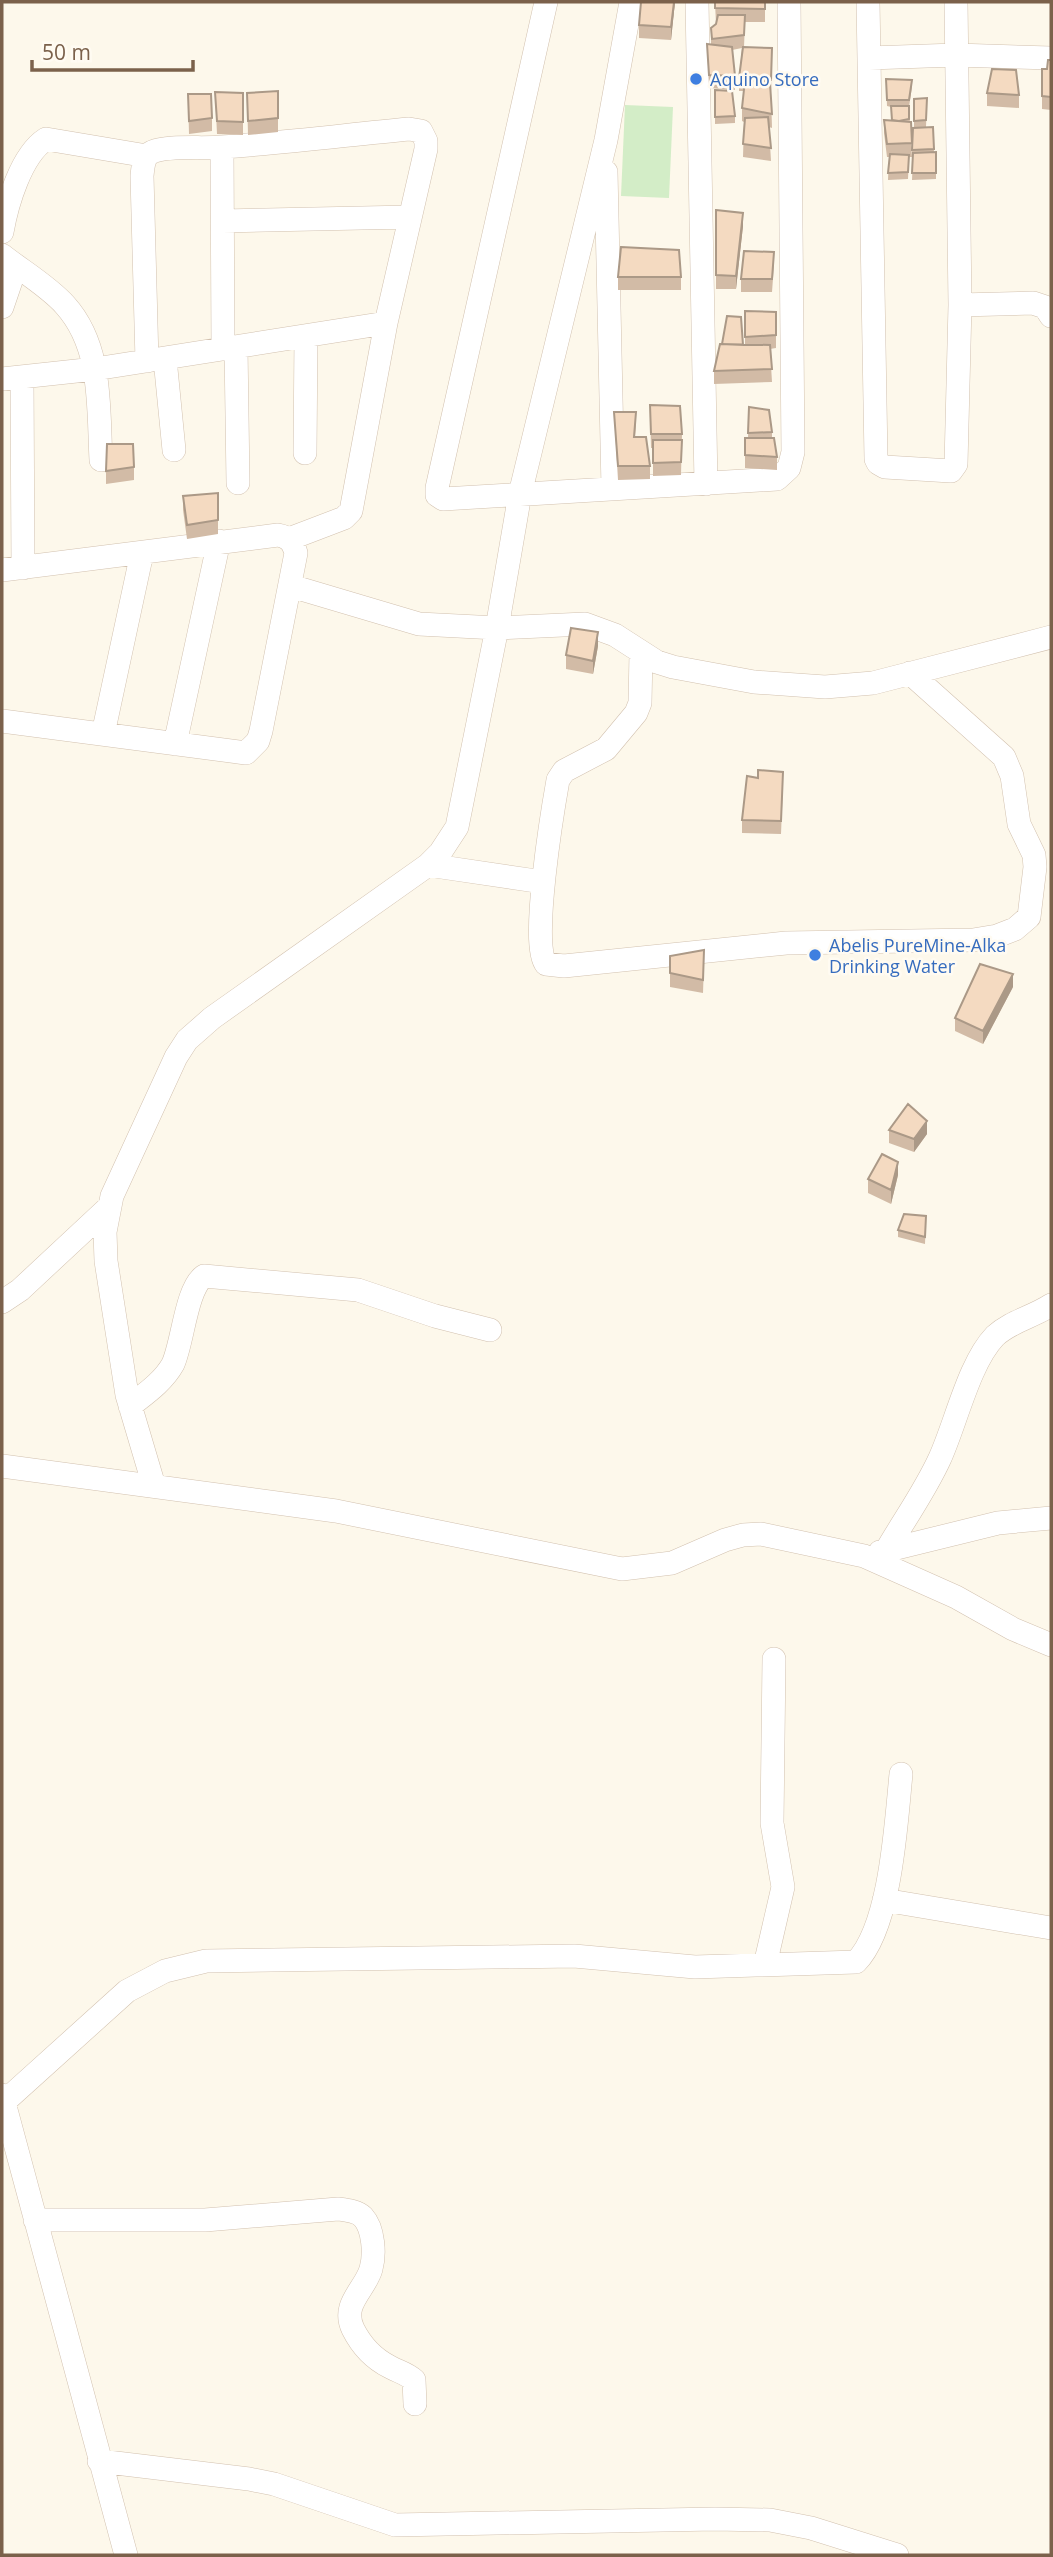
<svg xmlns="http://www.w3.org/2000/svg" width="1053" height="2557" font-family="'Open Sans',sans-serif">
	<rect width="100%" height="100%" fill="#fdf8eb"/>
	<path fill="#d3edc7" d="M625 105 673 107 669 198 621 196Z"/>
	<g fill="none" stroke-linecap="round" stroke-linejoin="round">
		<g stroke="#d2c1af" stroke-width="24">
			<path id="minor" d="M546 2 437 488V495L443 499 777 479 789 468 793 452 789 2
				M697 2 706 484
				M868 2 876 459 878 463 885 467 951 471 956 464 960 305 956 2
				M869 58 956 55 1051 58
				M222 147 223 349
				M606 172 613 488
				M223 221 410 217
				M2 232C7 204 21 155 46 139L147 156
				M2 255C22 271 48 286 65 305 103 347 98 407 101 460
				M960 305 1033 303 1045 307 1051 316
				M2 307 16 266
				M236 347 238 483
				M165 359 174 450
				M147 361 142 176C143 167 143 156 152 152 169 145 203 149 222 147 284 143 346 135 409 129L421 131 426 141V149L386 323 351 511 344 518 289 539
				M22 377 23 568
				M2 379 95 369 386 323
				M305 453 306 336
				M2 570 278 535C289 537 293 542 296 553L261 731 258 741 246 753 2 721
				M291 586 419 624 497 628 585 624 615 635 657 662 673 667 754 682 825 687 873 683 1051 637
				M641 653 640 703 636 713 606 749 564 771 558 780C553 808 530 946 546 964L564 966 786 943 973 940 997 936 1015 929 1029 917 1035 867 1034 855 1019 824 1012 776 1004 757 910 673
				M103 734 142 553
				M175 744 219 541
				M428 865 543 882
				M2 1302 20 1290 108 1208
				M130 1406C145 1394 163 1382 173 1364 183 1342 186 1289 204 1276L358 1290 435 1316 490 1330
				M2 1466 336 1511 622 1569 672 1563 725 1540 743 1535 761 1534 864 1556 956 1597 1013 1629 1051 1645
				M154 1486 127 1395 106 1261 105 1232 112 1196 176 1057 187 1040 212 1018 428 865 440 853 457 827 497 628 520 494 606 140 631 2
				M886 1551C904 1520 925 1491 940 1458 956 1423 969 1363 995 1336 1011 1321 1033 1317 1051 1305
				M880 1552 998 1523 1051 1518
				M884 1900 1051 1928
				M765 1965 783 1887 772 1823 774 1659
				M2 2095 126 2555
				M4 2102 127 1991 165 1971 206 1961 574 1956 695 1967 856 1962C891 1926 896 1823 901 1774
				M35 2220H205L338 2209C346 2210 357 2211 363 2217 374 2229 375 2255 371 2269 365 2290 341 2304 353 2329 361 2345 374 2359 390 2367 399 2372 406 2373 414 2380L415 2404
				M99 2461 249 2479 274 2484 395 2525 715 2519 770 2520 811 2528 897 2555"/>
		</g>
		<use href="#minor" stroke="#fff" stroke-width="23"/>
	</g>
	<path fill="#d2bba6" d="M675 2 671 40 639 38V25Z
		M715 2H765V22H745L744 47 772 48 771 93 772 128 769 127 771 161 743 157 744 122 742 121V108L744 91H739V78L742 48 732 50 735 90 709 88 707 44H711V28L716 24Z
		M1051 60V110L1042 109V69H1047Z
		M886 79 912 87 909 107 912 157H909L908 179 888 180 889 157H887L884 133V120H892L891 107 887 106Z
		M715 90 735 116V123L715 124Z
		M278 91V132L248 135 247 93Z
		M215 92 243 93V135L217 134Z
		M987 93 1019 95V108L987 106Z
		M188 94 212 118V131L189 134Z
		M927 98 926 127H914V99Z
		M933 127 934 152H936V179L912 180 913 157H912V150Z
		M716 210 743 226 736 289H716Z
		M774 265 772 292H741V279Z
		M618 277H681V290H618Z
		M745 311 776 312V348L770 349 772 382 714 384V371L722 344 745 345Z
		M650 405 682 434 681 475 653 476V448H651Z
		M749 407 772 432V438L777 457V470L745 468V438H748Z
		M614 412 636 425 635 437 650 466V479L618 480Z
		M134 467V480L106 484V471Z
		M218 493V534L187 539 183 510V496Z
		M598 646 593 674 566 669V655Z
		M758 778 783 785 781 834 742 833V820Z
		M670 956 704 963 703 993 670 987Z
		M1013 987 983 1044 955 1031V1018Z
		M889 1130 927 1134 914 1152 889 1143Z
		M898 1175 891 1204 868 1193V1179Z
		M926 1216 925 1244 898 1237V1230Z"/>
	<path fill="#ab9987" d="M674 2H675L671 40V27Z
		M743 213V226L736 289V276Z
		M598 632V646L593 674V661Z
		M1013 974V987L983 1044V1031Z
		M927 1121V1134L914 1152V1139Z
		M898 1162V1175L891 1204V1190Z"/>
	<path fill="#f4dac1" stroke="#ab9987" stroke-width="2" d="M641 2H674L671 27 639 25Z
		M715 2H765V9L715 8Z
		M718 15H745L744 35 712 39 711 28 716 24Z
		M707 44 732 47 735 76 709 75Z
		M743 47 772 48 771 80 739 78Z
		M1048 60H1051V97L1042 96V69H1047Z
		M992 69 1016 70 1019 95 987 93Z
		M886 79 912 80 909 100H887Z
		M745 80 770 83 772 114 742 108Z
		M715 90 732 91 735 116 715 117Z
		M278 91V118L248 121 247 93Z
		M215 92 243 93V122L217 121Z
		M188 94H211L212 118 189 121Z
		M927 98 926 120 914 121V99Z
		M891 106H909V119L899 121 892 120Z
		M768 117 771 148 743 144 745 118Z
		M884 120 911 122 912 143 887 144Z
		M933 127 934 149 912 150 913 128Z
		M936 152V173H912L913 153Z
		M890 154 909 155 908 172 888 173Z
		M716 210 743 213 736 276 716 275Z
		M621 247 679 250 681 277H618Z
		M744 251 774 252 772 279H741Z
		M745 311 776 312V335L745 337Z
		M727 316 741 317 743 345 722 344Z
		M720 344 770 345 772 369 714 371Z
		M650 405 680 406 682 434H651Z
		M749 407 769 410 772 432 748 433Z
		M614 412H636L634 437H646L650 466H618Z
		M745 438H774L777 457 745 455Z
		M653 440H682L681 462 653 463Z
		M107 444H133L134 467 106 471Z
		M218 493V520L187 525 183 496Z
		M571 628 598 632 593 661 566 655Z
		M758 770 783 772 781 821 742 820 747 776 758 778Z
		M704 950 703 980 670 973V956Z
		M980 964 1013 974 983 1031 955 1018Z
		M908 1104 927 1121 914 1139 889 1130Z
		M882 1154 898 1162 891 1190 868 1179Z
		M904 1214 926 1216 925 1237 898 1230Z"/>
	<g fill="#3f7fe0" stroke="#fffbf2" stroke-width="2.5">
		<circle cx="696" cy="79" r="7"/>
		<circle cx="815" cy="955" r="7"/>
	</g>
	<g text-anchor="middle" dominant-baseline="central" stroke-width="5" stroke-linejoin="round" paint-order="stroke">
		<g font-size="18" fill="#366cbe" stroke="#fffbf2" text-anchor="start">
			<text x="710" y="79">Aquino Store</text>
			<text x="829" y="945">Abelis PureMine-Alka<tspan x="829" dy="21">Drinking Water</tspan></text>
		</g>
	</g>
	<rect width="1053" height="2557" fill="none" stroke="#7b614b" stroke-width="7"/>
	<path d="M32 60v10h161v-10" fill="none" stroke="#7b614b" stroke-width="3.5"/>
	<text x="42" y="60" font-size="21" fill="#7b614b" stroke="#fffbf2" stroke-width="5" paint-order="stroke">50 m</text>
</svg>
